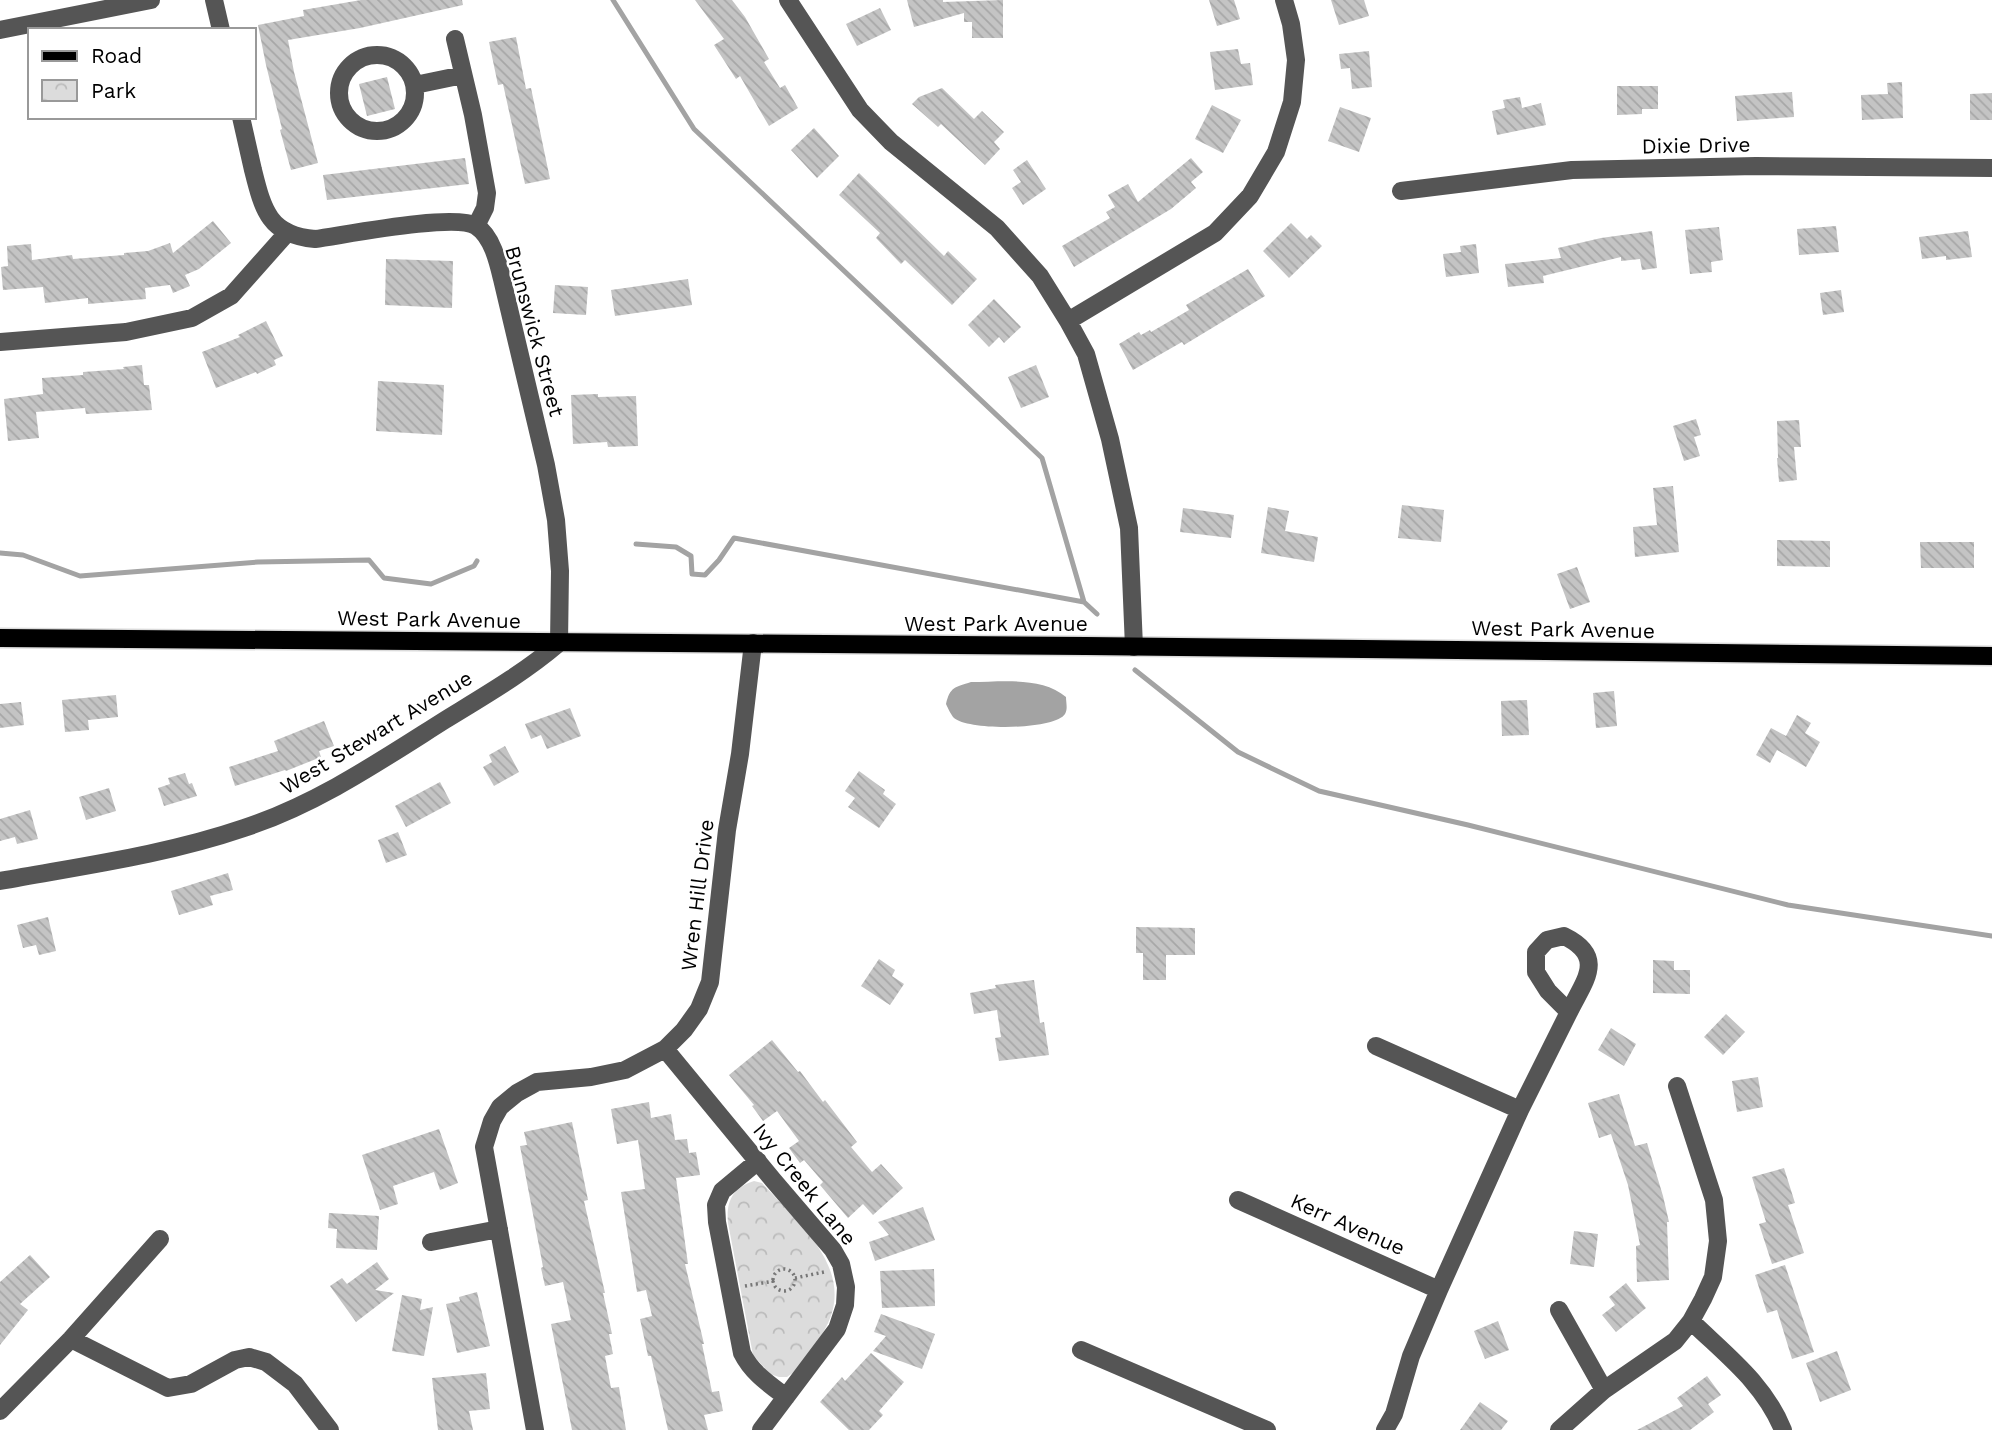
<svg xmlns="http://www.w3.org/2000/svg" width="1992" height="1430" font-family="'Work Sans',sans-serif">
	<defs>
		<pattern id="park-crowns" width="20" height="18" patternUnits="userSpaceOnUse" patternTransform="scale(1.75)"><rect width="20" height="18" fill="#dcdcdc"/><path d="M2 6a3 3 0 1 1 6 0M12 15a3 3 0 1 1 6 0" fill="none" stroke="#bbb"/></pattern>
		<pattern id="building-back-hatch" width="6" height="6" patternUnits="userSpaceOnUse" patternTransform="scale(1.75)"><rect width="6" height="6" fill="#c4c4c4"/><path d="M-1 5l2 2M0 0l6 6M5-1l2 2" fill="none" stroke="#a7a7a7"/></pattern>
	</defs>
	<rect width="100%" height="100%" fill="#fff"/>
	<path fill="url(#park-crowns)" d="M754 1181 762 1183C797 1222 857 1269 826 1327 818 1343 805 1357 794 1372L787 1377H779L770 1374 753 1355 728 1223C726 1202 732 1188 754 1181Z"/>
	<path fill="#a3a3a3" d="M971 682C1001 682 1042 676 1066 697 1066 703 1068 709 1065 714 1055 730 969 731 954 718 951 715 948 708 946 704 950 687 955 687 971 682Z"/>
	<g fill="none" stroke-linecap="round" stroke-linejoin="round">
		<path stroke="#a3a3a3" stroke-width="5" d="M613 0 694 129 1042 458 1084 602 1097 614
			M636 544 676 547 691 556 692 574 705 575 719 560 734 538 1084 602
			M0 553 23 555 80 576 258 562 369 560 384 578 431 584 474 566 477 561
			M1135 670 1238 752 1319 791 1468 825 1788 905 1992 936"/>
	</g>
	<path fill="url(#building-back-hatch)" d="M361 0H462L463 5 360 28 288 40 294 72 318 163 291 170 280 130 282 129 266 65 258 25 304 16 303 10Z
		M695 0H732L745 17 769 59 764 62 780 88 785 85 798 108 769 126 740 76 736 79 714 45 724 39Z
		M907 0H943V2L1003 0V38H972V22H964V13L914 27Z
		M1209 0H1234L1240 19 1217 26Z
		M1331 0H1364L1369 16 1339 25Z
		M880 8 891 30 857 46 846 24Z
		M516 37 526 89 531 88 550 179 525 184 503 84 498 85 489 42Z
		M1238 49 1241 64 1250 63 1253 85 1215 90 1210 52Z
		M1369 51 1372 87 1352 89 1350 68 1341 69 1339 54Z
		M387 77 395 109 367 116 359 84Z
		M1902 82 1903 118 1862 120 1861 95 1888 94 1887 83Z
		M1617 86H1658V109H1642V114L1617 115Z
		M942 88 974 119 982 111 1004 132 994 142 1000 149 985 165 941 124 938 127 912 104 919 97Z
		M1792 92 1794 117 1737 121 1735 96Z
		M1992 93V120H1970V94Z
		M1520 97 1522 108 1541 103 1546 125 1497 135 1492 111 1505 108 1503 100Z
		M1212 105 1241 120 1223 153 1195 139Z
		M1340 107 1371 118 1359 152 1328 141Z
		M814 128 839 156 817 178 791 150Z
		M465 158 469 184 327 200 323 175Z
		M1191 158 1203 172 1191 182 1196 188 1171 209 1074 267 1062 246 1110 218 1106 212 1115 207 1108 195 1128 184 1138 202Z
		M1027 160 1046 189 1023 205 1012 188 1021 182 1013 170Z
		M859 173 944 256 948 251 977 279 952 305 905 260 901 264 876 238 880 233 839 195Z
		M213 221 231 243 199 269 185 275 190 286 173 293 170 285 145 288 146 299 88 304V298L45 303 43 287 3 290 1 267 8 266 7 246 31 244 32 260 72 255 73 259 124 255V253L148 251 170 243 173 253Z
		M1291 223 1307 239 1311 235 1322 246 1289 278 1263 251Z
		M1836 226 1839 252 1799 255 1797 229Z
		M1719 227 1723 260 1711 262 1712 272 1690 274 1685 230Z
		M1652 231 1657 268 1642 270 1640 259 1621 261V257L1543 276 1544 283 1508 287 1505 264 1561 258 1558 248 1601 238Z
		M1968 231 1972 257 1946 260V256L1922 259 1919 237Z
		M1476 244 1479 273 1446 277 1443 254 1461 252 1460 246Z
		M386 259 453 261 452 308 385 305Z
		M1248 269 1265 296 1184 345 1182 342 1133 370 1119 344 1139 332 1141 335 1150 330 1151 332 1189 310 1186 305Z
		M688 279 692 305 615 316 611 290Z
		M555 285 588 287 586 315 553 313Z
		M1841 290 1844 312 1823 315 1820 293Z
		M994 299 1021 327 1004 343 999 337 989 347 968 325Z
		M266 321 283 356 274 360 276 365 257 374 256 372 216 388 202 352 240 337 238 335Z
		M142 365 144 385H149L152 410 86 414 85 408 36 412 39 438 8 441 4 399 43 394 42 378 83 375V372L124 369 123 367Z
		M1036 365 1049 397 1021 408 1008 377Z
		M378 381 444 385 442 435 376 431Z
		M598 394V397L636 396 638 446 608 447 607 442 573 444 571 395Z
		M1696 419 1701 435 1694 437 1700 456 1684 461 1673 426Z
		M1799 420 1801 447H1794L1797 480 1779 482 1777 458H1778L1777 421Z
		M1673 486 1679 552 1635 557 1633 527 1657 525 1653 488Z
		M1402 505 1444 510 1441 542 1398 538Z
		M1268 507 1289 511 1285 531 1318 537 1314 562 1261 553Z
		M1183 508 1234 515 1231 538 1180 532Z
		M1777 540 1830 541V567L1777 566Z
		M1920 542H1974V568H1921Z
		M1577 567 1590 602 1570 609 1557 574Z
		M1614 691 1617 726 1596 728 1593 693Z
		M116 695 118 717 88 720 89 730 65 732 62 700Z
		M1527 700 1529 735 1502 736 1501 701Z
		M21 702 24 725 0 728V704Z
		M570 708 581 736 547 749 541 735 531 739 525 724Z
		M1797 715 1811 723 1805 733 1820 742 1806 767 1777 750 1770 763 1756 755 1771 728 1786 736Z
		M324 721 334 746 319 751 321 757 286 771 285 770 235 786 229 767 278 751 274 741Z
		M505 746 519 772 494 786 483 767 492 762 489 755Z
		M859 771 885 790 883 794 896 804 879 828 848 807 855 798 845 791Z
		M185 773 189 784 192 783 197 796 164 806 158 788 170 784 168 778Z
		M440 782 451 803 406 827 395 806Z
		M109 788 116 811 86 820 79 797Z
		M30 810 38 839 17 844 15 837 0 841V819Z
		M398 832 407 855 386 863 378 840Z
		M228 873 233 890 210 896 213 905 179 915 171 891Z
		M48 917 56 951 39 955 36 945 23 948 17 925Z
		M1136 927 1195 928V955H1166V980H1143V953H1136Z
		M879 959 895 970 892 976 904 984 890 1005 861 986Z
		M1653 960 1674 961V970H1690V994L1653 993Z
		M1034 980 1040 1023 1044 1022 1049 1055 999 1061 995 1038 1001 1037 997 1010 974 1014 970 993 996 988 995 985Z
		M1726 1014 1745 1032 1723 1055 1704 1037Z
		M1611 1028 1636 1044 1624 1066 1598 1050Z
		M772 1040 798 1072 800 1071 823 1102 825 1100 857 1142 851 1147 872 1172 881 1164 903 1188 873 1215 863 1204 848 1218 820 1185 823 1182 804 1160 800 1163 789 1148 799 1141 777 1111 763 1121 752 1106 754 1105 729 1075Z
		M1758 1077 1763 1107 1737 1112 1732 1081Z
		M1619 1094 1635 1146 1647 1143 1663 1196 1669 1222H1667L1669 1280 1637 1282 1636 1246 1640 1245 1628 1185 1611 1134 1599 1138 1588 1103Z
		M649 1102 651 1118 671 1114 675 1140 687 1139 689 1153 696 1152 700 1175 676 1178 688 1264H685L704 1344H702L712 1392 719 1391 723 1411 704 1415 708 1430H668L651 1356H648L640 1319 652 1316 646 1290 637 1292 621 1192 645 1189 638 1140 617 1144 611 1109Z
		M572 1122 588 1200 584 1201 605 1293H603L612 1334H609L613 1354 605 1356 611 1388 619 1387 626 1430H572L551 1324 571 1320 563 1282 545 1286 541 1268 543 1267 520 1146 527 1145 524 1132Z
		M439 1129 458 1183 440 1190 434 1172 393 1186 398 1204 380 1210 362 1155Z
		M1784 1168 1795 1203 1788 1205 1804 1253 1772 1264 1759 1224 1766 1222 1752 1177Z
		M923 1207 935 1240 875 1261 869 1242 889 1235 878 1222Z
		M329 1213 379 1216 377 1250 336 1248 337 1229 328 1228Z
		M1574 1231 1598 1234 1594 1267 1570 1264Z
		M30 1255 50 1277 20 1304 28 1310 0 1345V1282Z
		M377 1262 389 1279 375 1290 394 1293 356 1322 330 1286 342 1278 347 1284Z
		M1785 1265 1814 1352 1792 1359 1777 1310 1767 1313 1755 1275Z
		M934 1269 935 1306 882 1308 880 1271Z
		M1626 1283 1646 1308 1616 1332 1602 1315 1615 1305 1609 1297Z
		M477 1292 490 1346 457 1353 446 1304 460 1301 459 1297Z
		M402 1295 422 1299 420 1310 433 1307 424 1356 392 1351Z
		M881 1314 935 1334 922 1369 873 1351 886 1336 874 1332Z
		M1498 1321 1509 1350 1485 1359 1474 1331Z
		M1837 1351 1851 1390 1820 1402 1806 1363Z
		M871 1353 904 1382 879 1411 883 1415 869 1430H849L820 1402 842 1377 845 1381Z
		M486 1373 490 1409 469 1411 473 1430H438L432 1378Z
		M1707 1376 1721 1395 1708 1404 1714 1412 1690 1430H1637L1683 1406 1677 1398Z
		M1480 1402 1508 1421 1501 1430H1460Z"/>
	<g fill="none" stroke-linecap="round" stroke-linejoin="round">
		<g stroke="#dbdbdb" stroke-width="21">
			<path id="major" d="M0 638 1086 646 1992 656"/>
		</g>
		<path stroke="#777" stroke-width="3.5" stroke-dasharray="2 3.5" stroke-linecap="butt" d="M773 1280a11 11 0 1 1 22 0a11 11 0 1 1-22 0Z
			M795 1278 824 1272
			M745 1286 774 1281"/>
		<path stroke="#555" stroke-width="18" d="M214 0 221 30
			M788 0 860 110 891 142 997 228 1040 276 1068 321 1086 354 1110 439 1129 528 1134 647
			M0 30 151 0
			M455 39 473 115 487 193 485 208 476 226
			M339 93a38 38 0 1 1 76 0a38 38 0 1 1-76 0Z
			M415 85 463 75
			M1401 191 1572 170 1756 166 1992 168
			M1068 321 1215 233 1250 196 1276 152 1292 102 1296 60 1291 24 1284 0
			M0 342 126 332 192 318 231 296 287 233
			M0 881C81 866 165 855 244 828 317 804 380 761 445 720 484 696 524 673 559 643L560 571 556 520 546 465 502 279C498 262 492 236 476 226 454 213 345 235 315 239 269 235 263 210 253 170 249 153 245 135 241 117
			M1564 936C1607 957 1584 981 1569 1012L1548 991 1536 972V952L1547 940Z
			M1376 1046 1520 1110
			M665 1049 773 1180 833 1250 841 1264 846 1287 845 1305 837 1329 761 1430
			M758 1161 722 1191 716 1205 717 1222 742 1353C752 1373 769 1384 786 1397
			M1238 1200 1439 1290
			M431 1242 499 1229
			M1559 1310 1604 1390
			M1691 1321C1726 1355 1764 1383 1783 1430
			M71 1339 168 1388 191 1384 235 1360 249 1357 266 1362 295 1384 330 1430
			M1081 1350 1267 1430
			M0 1411 71 1339 160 1239
			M535 1430 484 1147 492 1121 500 1107 517 1093 537 1082 591 1077 625 1070 665 1049 684 1030 699 1009 710 982 727 830 740 754 753 643
			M1385 1430 1394 1414 1411 1356 1439 1290 1520 1110 1569 1012
			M1559 1430 1604 1390 1675 1341 1691 1321 1703 1299 1713 1277 1718 1241 1714 1200 1677 1086"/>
		<use href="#major" stroke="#000" stroke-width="18"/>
	</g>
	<g text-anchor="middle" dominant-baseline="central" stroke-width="5" stroke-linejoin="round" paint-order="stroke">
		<g font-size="21" fill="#000" stroke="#fff">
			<text transform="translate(1696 145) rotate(-1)">Dixie Drive</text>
			<text transform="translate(535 331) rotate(75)">Brunswick Street</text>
			<text transform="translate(429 619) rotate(1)">West Park Avenue</text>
			<text x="996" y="623">West Park Avenue</text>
			<text transform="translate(1563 629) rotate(1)">West Park Avenue</text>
			<text transform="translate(376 732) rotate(-31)">West Stewart Avenue</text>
			<text transform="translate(697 895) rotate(-83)">Wren Hill Drive</text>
			<text transform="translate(805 1184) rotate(51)">Ivy Creek Lane</text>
			<text transform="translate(1348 1224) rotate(24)">Kerr Avenue</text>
		</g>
	</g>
	<rect x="28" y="28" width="228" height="91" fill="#ffffff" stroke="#999999" stroke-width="2"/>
	<rect x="42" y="51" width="35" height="10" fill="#000000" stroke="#999999" stroke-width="2"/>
	<text x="91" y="63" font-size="21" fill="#000000">Road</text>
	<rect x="42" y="80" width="35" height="21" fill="url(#park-crowns)" stroke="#999999" stroke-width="2"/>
	<text x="91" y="98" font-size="21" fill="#000000">Park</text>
</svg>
